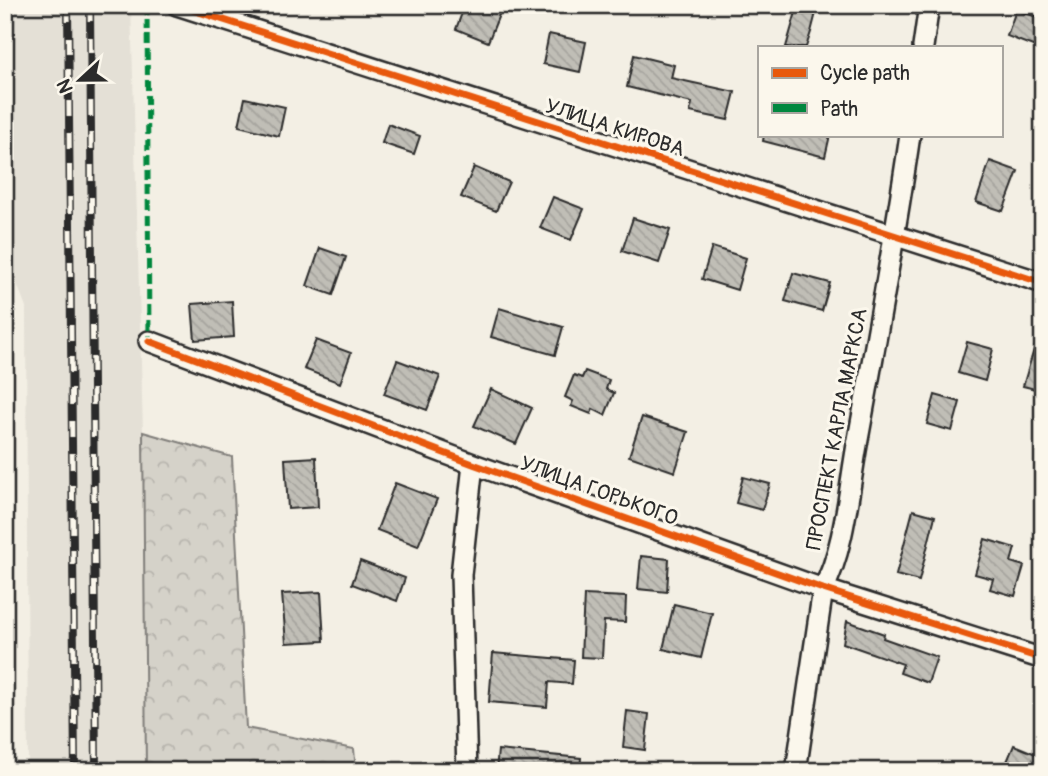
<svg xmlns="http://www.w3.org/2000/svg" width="1048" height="776" font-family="Pangolin,sans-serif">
	<defs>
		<pattern id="forest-crowns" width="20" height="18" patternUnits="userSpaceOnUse" patternTransform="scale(1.75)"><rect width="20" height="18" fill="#d5d2c9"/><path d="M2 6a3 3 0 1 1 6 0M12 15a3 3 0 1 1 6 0" fill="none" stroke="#b7b4ad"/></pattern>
		<pattern id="building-back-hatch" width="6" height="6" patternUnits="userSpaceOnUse" patternTransform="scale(1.75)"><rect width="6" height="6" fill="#c0beb6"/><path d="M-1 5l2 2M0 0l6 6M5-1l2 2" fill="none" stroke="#a5a39d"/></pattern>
	</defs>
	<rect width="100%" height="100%" fill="#f3efe4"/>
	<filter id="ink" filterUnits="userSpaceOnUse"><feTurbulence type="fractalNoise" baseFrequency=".0143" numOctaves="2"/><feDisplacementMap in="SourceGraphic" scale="14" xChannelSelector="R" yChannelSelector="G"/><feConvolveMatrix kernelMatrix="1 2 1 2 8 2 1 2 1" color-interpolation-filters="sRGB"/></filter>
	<g filter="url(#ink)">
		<path fill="#e4e0d6" d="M5 5H131L143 432 146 771H28L26 307 12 271Z"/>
		<path fill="url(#forest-crowns)" stroke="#807e7a" stroke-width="2" d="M143 432 232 457 246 728 354 749 356 771H146Z"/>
		<path fill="url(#building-back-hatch)" stroke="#2b2b2b" stroke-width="2" d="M465 5H503L488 42 456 29Z
			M798 5 817 9 811 32 806 47H786Z
			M1016 10 1043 19V36L1038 48 1007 36Z
			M549 34 586 42 580 72 543 64Z
			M634 55 674 65 671 78 735 92 728 120 690 112 692 103 627 87Z
			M245 98 285 107 279 136 239 126Z
			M388 124 420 136 414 154 382 143Z
			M764 135H830L825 157 763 141Z
			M990 161 1018 171 1003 211 976 202Z
			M474 167 509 182 496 211 461 197Z
			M553 197 584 209 571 240 540 228Z
			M633 218 670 230 659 263 622 251Z
			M712 247 746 258 737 290 702 279Z
			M320 248 346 257 333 295 307 286Z
			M793 273 830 283 822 311 785 301Z
			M232 301 234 337 195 340 192 304Z
			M499 308 563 327 555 355 491 337Z
			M1038 336 1043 337V391L1023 386Z
			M316 340 351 353 340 383 304 369Z
			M967 342 993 349 985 381 958 373Z
			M397 360 440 376 427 410 384 394Z
			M585 371 609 380 606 389 614 393 605 415 593 409 591 414 571 406 573 401 565 397 574 375 582 378Z
			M491 389 532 408 516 444 474 426Z
			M935 395 960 402 952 431 927 424Z
			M642 417 688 432 675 472 629 456Z
			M316 457 318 507 288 509 285 459Z
			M743 477 770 484 762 510 736 503Z
			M395 483 437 499 418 546 377 530Z
			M913 510 935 516 919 581 896 575Z
			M985 539 1015 548 1011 562 1024 566 1015 596 990 589 993 579 975 574Z
			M641 556 669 559 667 592 638 589Z
			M360 561 405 578 397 601 352 584Z
			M321 592 324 641 286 643 282 594Z
			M584 595 626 597 625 622 604 621 602 658 581 657Z
			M674 604 712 613 701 658 663 649Z
			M847 621 884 634 883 638 937 657 928 683 900 673 903 664 843 643Z
			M493 653 574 660 572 684 549 682 547 707 489 702Z
			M627 711 649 714 645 750 623 747Z
			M1014 745 1043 757V771H1003Z
			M498 750 581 758 580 771H496Z"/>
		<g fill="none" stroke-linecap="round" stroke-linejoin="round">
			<g stroke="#2b2b2b" stroke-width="24">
				<path id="street" d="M177 5 1043 283
					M923 47 929 5
					M149 341 473 464 823 589 1043 659
					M467 771 461 575 473 464
					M796 771 823 589C844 551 849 489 857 445 876 342 895 239 910 135"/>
			</g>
			<use href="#street" stroke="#fbf7ec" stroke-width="19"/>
			<g stroke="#2b2b2b" stroke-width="8">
				<path id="rail" d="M68 5 75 771
					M90 5 96 771"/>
			</g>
			<use href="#rail" stroke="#fbf7ec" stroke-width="5" stroke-dasharray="16" stroke-linecap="butt"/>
			<path stroke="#00873e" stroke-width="5" stroke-dasharray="10 5" stroke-linecap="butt" d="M147 5 149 341"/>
			<g stroke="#fbf7ec" stroke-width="11">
				<path id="cycleway" d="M177 5 1043 283
					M149 341 473 464 823 589 1043 659"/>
			</g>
			<use href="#cycleway" stroke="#e8590c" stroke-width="7"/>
		</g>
	</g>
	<g text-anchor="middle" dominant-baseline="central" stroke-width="6" stroke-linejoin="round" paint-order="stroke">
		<g font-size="21" fill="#2b2b2b" stroke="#fbf7ec">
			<text transform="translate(615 128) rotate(18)">УЛИЦА КИРОВА</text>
			<text transform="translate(837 429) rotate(-79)">ПРОСПЕКТ КАРЛА МАРКСА</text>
			<text transform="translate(599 491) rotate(20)">УЛИЦА ГОРЬКОГО</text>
		</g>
	</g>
	<rect width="1048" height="776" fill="none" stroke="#fbf7ec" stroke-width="28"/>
	<rect x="14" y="14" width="1020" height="748" fill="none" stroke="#2b2b2b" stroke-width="2.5" filter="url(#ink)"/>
	<rect x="758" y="46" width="245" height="91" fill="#fbf7ec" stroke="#a8a59f" stroke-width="2"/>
	<rect x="772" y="68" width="35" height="10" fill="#e8590c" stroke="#a8a59f" stroke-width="2"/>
	<text x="820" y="80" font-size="21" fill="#2b2b2b">Cycle path</text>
	<rect x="772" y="103" width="35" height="10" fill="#00873e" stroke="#a8a59f" stroke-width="2"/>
	<text x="820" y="116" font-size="21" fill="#2b2b2b">Path</text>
	<g transform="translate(80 80) rotate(248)" stroke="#fbf7ec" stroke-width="5" paint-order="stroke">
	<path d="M0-5L12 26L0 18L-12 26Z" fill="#2b2b2b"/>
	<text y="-10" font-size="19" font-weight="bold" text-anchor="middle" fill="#2b2b2b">N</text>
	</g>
</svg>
